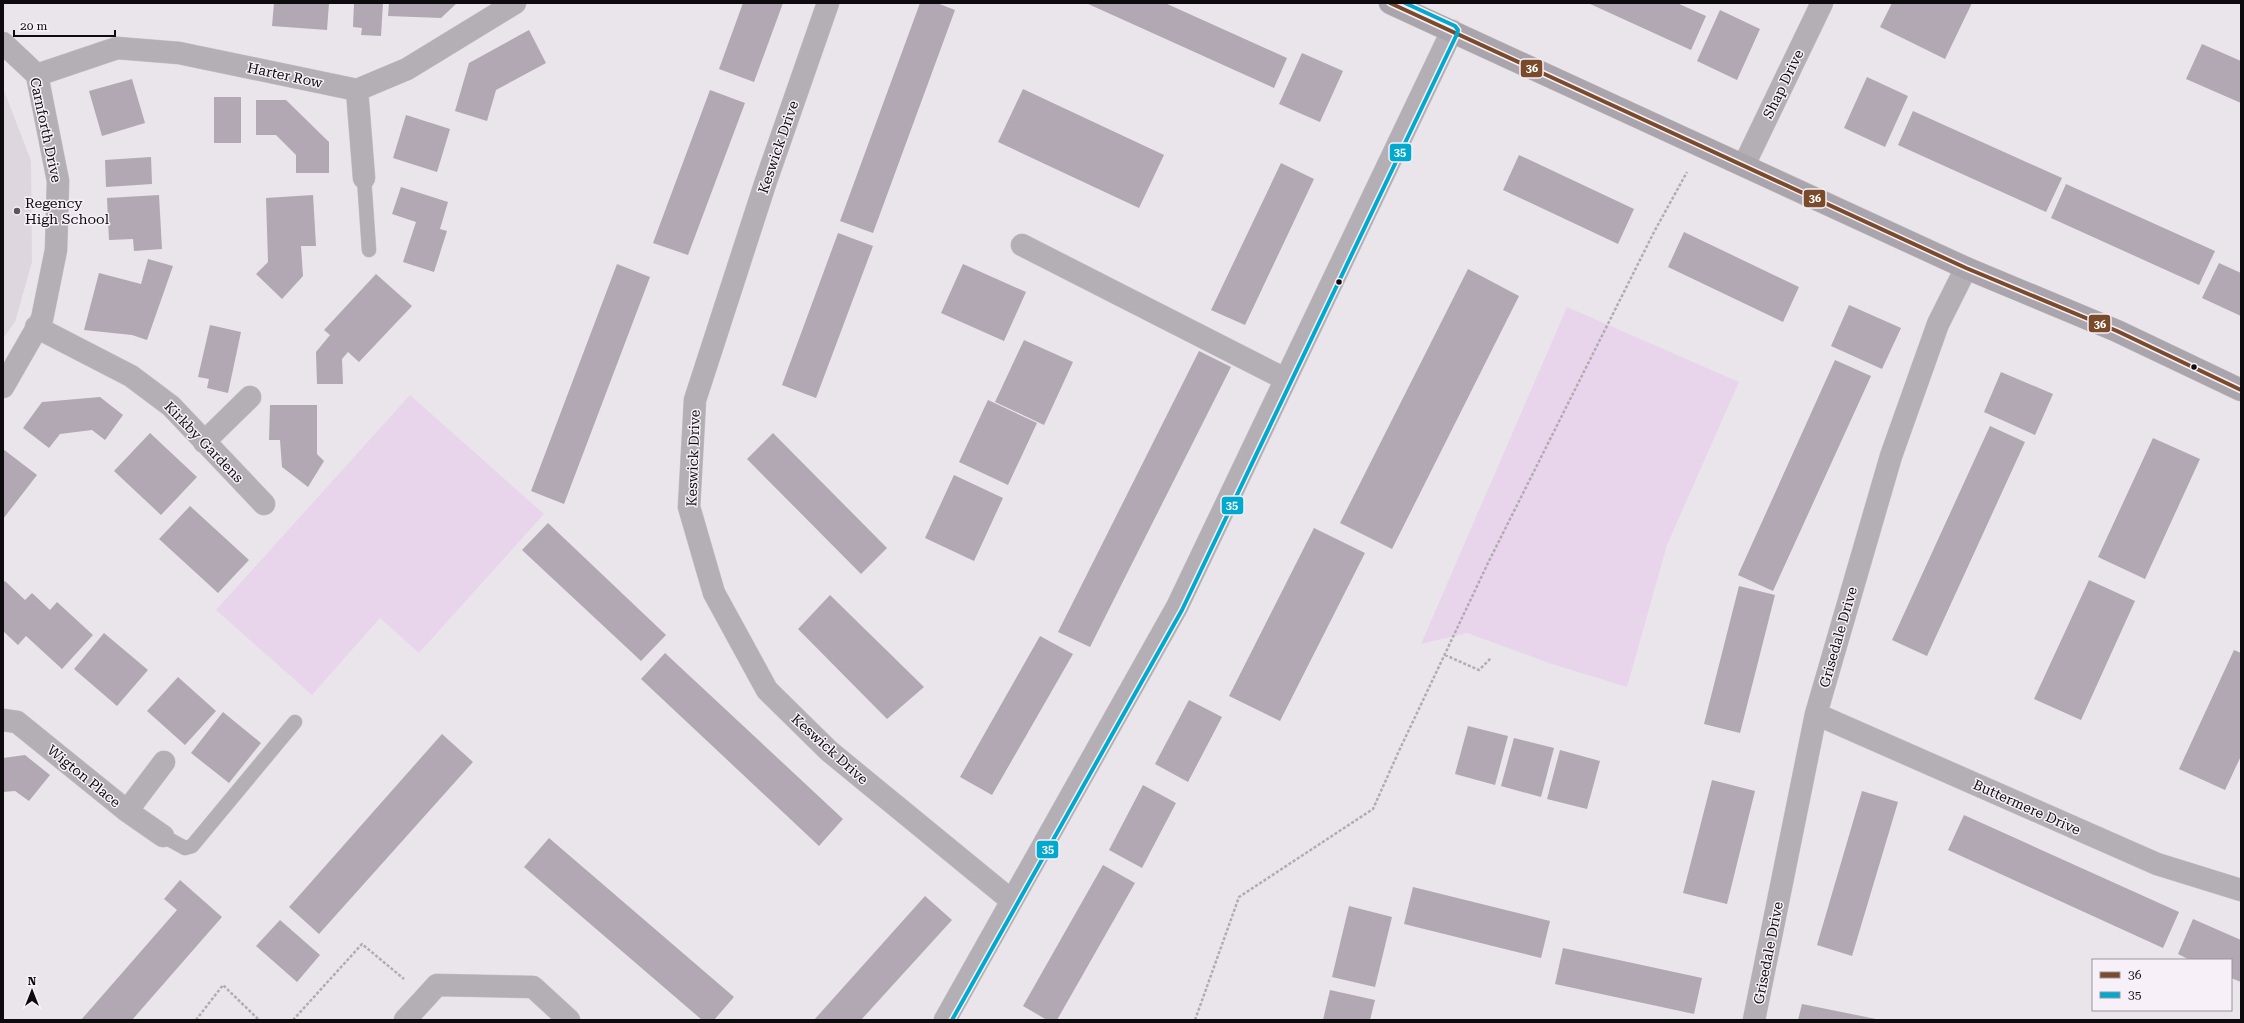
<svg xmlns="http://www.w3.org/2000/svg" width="2244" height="1023" font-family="'Roboto Serif',serif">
	<rect width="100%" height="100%" fill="#e9e5ea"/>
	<path fill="#ded6df" d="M3 88 31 161 32 262 15 322 3 338Z"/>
	<path fill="#e8d5ec" d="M1567 307 1739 382 1667 545 1627 687 1552 664 1467 633 1421 644Z
		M410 395 544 514 419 653 380 618 312 695 216 610Z"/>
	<path fill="#b1a8b3" d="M274 3H329L327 30 272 26Z
		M354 3H383L381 36 361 35 362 28 353 27Z
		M389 3H457L441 18 388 16Z
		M743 3H783L754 82 719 69Z
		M920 3H937L955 10 873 233 840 221Z
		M1086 3H1165L1287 58 1274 88Z
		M1588 3H1677L1706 16 1691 50Z
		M1892 3H1972L1945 59 1880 27Z
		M1720 10 1760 29 1737 80 1697 61Z
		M529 30 546 63 496 90 487 121 455 111 469 63Z
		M2202 44 2241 61V103L2186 79Z
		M1302 53 1343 71 1320 122 1279 104Z
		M1867 77 1908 96 1885 147 1844 128Z
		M132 79 145 123 102 136 89 91Z
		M1023 89 1164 155 1139 208 998 142Z
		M710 90 745 103 688 255 653 243Z
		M214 97H241V143H214Z
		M256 100H286L329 142V173H296V155L276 135H256Z
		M1913 111 2062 178 2046 212 1898 145Z
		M406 115 450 129 437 172 393 158Z
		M1519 155 1634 209 1618 244 1503 190Z
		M151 157 152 184 106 187 105 160Z
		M1281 163 1314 179 1245 325 1211 310Z
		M2066 184 2215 251 2199 285 2051 218Z
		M401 187 448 202 440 229 447 231 434 272 403 262 416 222 392 214Z
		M159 195 162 249 134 251 133 239 109 240 107 198Z
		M313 195 316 246H301L303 276 282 299 256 274 268 262 266 198Z
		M1684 232 1799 287 1783 322 1668 267Z
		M838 233 873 246 816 398 782 385Z
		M148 259 173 266 147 340 132 335 84 330 99 273 141 284Z
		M2219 263 2241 273V316L2202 298Z
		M617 264 650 277 564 504 531 491Z
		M963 264 1026 292 1004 341 941 313Z
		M1468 269 1519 296 1392 549 1340 523Z
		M376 274 412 306 359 362 348 352 342 359 343 384H317L316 352 330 335 324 330Z
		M1849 305 1901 328 1882 369 1831 346Z
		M210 325 241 332 228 393 207 388 209 379 198 377Z
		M1024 340 1073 362 1044 425 995 402Z
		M1199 351 1231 367 1090 647 1058 632Z
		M1835 360 1871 376 1773 591 1738 575Z
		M2001 372 2053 394 2035 435 1984 412Z
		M100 397 123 415 105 440 92 430 60 434 49 448 23 428 42 402Z
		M988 400 1037 423 1008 485 959 462Z
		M270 405H317V454L324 461 308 487 282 467 280 440H269Z
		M1990 426 2025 442 1927 656 1892 640Z
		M150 433 197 477 161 515 114 471Z
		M773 433 887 548 861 574 747 459Z
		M2153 438 2200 459 2145 579 2098 557Z
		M3 449 37 475 3 519Z
		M954 475 1003 498 974 561 925 538Z
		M190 506 249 560 218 593 159 539Z
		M548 523 666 635 641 661 522 550Z
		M1314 528 1365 553 1280 721 1229 696Z
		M2089 580 2135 601 2081 720 2034 699Z
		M5 581 25 600 32 593 50 610 57 602 93 635 62 669 26 636 18 645 3 631V583Z
		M1739 586 1775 595 1740 733 1704 724Z
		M830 595 924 687 887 719 798 629Z
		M104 633 148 670 117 706 74 669Z
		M1040 636 1073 654 992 795 960 777Z
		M2234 650 2241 653V756L2225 790 2179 769Z
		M665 653 843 819 819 846 641 679Z
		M178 677 216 711 185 745 147 711Z
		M1189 700 1222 717 1188 782 1155 764Z
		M223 712 261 743 229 783 191 753Z
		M1468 726 1508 736 1495 785 1455 774Z
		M442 734 473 762 319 934 289 907Z
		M1514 738 1554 748 1541 797 1501 786Z
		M1560 750 1600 761 1587 809 1547 799Z
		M25 755 50 775 29 801 15 791 3 792V758Z
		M1712 780 1755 791 1727 904 1683 893Z
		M1143 785 1176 803 1142 868 1109 850Z
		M1862 791 1898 802 1852 956 1817 945Z
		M1964 815 2179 912 2163 948 1948 850Z
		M549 838 734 997 714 1020H702L524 867Z
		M1103 865 1135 883 1057 1020H1047L1023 1006Z
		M180 880 222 917 132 1020H81L177 910 164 899Z
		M1413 887 1550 921 1541 958 1404 924Z
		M925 896 952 920 861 1020H814Z
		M1349 906 1392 917 1375 987 1332 977Z
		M2193 919 2241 940V982L2231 978V960H2190L2178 954Z
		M280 920 320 955 297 982 256 946Z
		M1563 948 1702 978 1694 1014 1555 984Z
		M1330 990 1375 1000 1370 1020H1323Z
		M1802 1004 1876 1019 1875 1020H1798Z"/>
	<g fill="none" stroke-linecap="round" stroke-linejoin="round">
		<g stroke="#c5c3c6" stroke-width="15">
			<path id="lane" d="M364 178 369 250
				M163 836 185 848 192 846 295 722"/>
		</g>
		<g stroke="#c5c3c6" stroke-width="23">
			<path id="street" d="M828 3 766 181 695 400 689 507 714 593 767 690 829 751 1012 901
				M3 43 37 75 58 181 56 250 42 319 3 387
				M37 75 117 48 179 53 357 90 407 69 515 3
				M357 90 364 178
				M1744 165 1822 3
				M1022 245 1285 379
				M36 327 131 376 171 406 264 504
				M204 442 250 397
				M1816 714 2157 864 2241 890
				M3 720 17 722 127 811 163 836
				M127 811 164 762
				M405 1020 437 985 533 987 569 1020
				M945 1020 1177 607 1452 31
				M1754 1020 1816 714 1891 456 1938 324 1966 268"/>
		</g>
		<g stroke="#c5c3c6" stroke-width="23">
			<path id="secondary" d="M1390 3 1966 268 2117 331 2241 390"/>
		</g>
		<path stroke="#b0acb0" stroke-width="2.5" stroke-dasharray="3 2" stroke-linecap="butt" d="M1445 655 1479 670 1491 658
			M196 1020 223 985 259 1020
			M293 1020 362 944 404 979
			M1195 1020 1239 897 1373 809 1398 753 1488 563 1654 232 1687 172"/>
		<use href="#lane" stroke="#b4afb5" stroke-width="14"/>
		<use href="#street" stroke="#b4afb5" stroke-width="22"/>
		<use href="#secondary" stroke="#aaa4ac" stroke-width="22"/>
		<g stroke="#f8f0f9" stroke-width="7">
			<path id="bus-1" d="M1390 3 1966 268 2117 331 2241 390"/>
		</g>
		<g stroke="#f8f0f9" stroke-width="7">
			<path id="bus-2" d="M952 1020 1182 610 1457 34 1458 30 1455 26 1405 3"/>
		</g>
		<use href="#bus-1" stroke="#7a4b2a" stroke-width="4"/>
		<use href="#bus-2" stroke="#00a9ce" stroke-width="4"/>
	</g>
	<circle fill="#5a575b" stroke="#f8f0f9" stroke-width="1.5" cx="17" cy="211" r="4"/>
	<g fill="#0d0b0e" stroke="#f8f0f9" stroke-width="1.5">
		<circle cx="1339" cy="282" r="3.5"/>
		<circle cx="2194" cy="367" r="3.5"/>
	</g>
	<g text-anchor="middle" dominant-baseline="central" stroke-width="3" stroke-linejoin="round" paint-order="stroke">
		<g font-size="14" fill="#0d0b0e" stroke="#f8f0f9">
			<text transform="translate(285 75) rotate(12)">Harter Row</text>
			<text transform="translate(1783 84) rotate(-64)">Shap Drive</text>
			<text transform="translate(46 130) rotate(78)">Carnforth Drive</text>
			<text transform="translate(778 147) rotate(-71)">Keswick Drive</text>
			<text transform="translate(204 442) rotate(46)">Kirkby Gardens</text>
			<text transform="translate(693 458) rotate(-88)">Keswick Drive</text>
			<text transform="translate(1838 637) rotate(-74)">Grisedale Drive</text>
			<text transform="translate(830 749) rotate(42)">Keswick Drive</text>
			<text transform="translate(84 776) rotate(39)">Wigton Place</text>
			<text transform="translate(2027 807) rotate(24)">Buttermere Drive</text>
			<text transform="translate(1768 953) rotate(-79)">Grisedale Drive</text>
		</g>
		<g font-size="14" fill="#0d0b0e" stroke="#f8f0f9" text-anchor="start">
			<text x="25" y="203">Regency<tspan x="25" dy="16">High School</tspan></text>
		</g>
	</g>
	<g stroke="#f8f0f9" stroke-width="1.5">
		<rect x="1520" y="59" width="23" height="19" rx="4" fill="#7a4b2a"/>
		<rect x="1389" y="143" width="23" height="19" rx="4" fill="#00a9ce"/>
		<rect x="1803" y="189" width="23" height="19" rx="4" fill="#7a4b2a"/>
		<rect x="2088" y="314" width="23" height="19" rx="4" fill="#7a4b2a"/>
		<rect x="1221" y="496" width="23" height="19" rx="4" fill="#00a9ce"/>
		<rect x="1036" y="840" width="23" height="19" rx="4" fill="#00a9ce"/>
	</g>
	<g font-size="11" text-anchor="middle" font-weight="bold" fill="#fff">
		<text x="1532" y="72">36</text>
		<text x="1400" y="156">35</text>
		<text x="1815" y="202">36</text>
		<text x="2100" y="328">36</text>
		<text x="1232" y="509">35</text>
		<text x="1048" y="853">35</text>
	</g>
	<rect width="2244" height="1023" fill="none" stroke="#0d0b0e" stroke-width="8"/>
	<rect x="2092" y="959" width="140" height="52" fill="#f8f0f9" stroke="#9a949b"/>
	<rect x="2100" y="972" width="20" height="6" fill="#7a4b2a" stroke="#9a949b"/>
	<text x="2128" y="979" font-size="12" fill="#0d0b0e">36</text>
	<rect x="2100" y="992" width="20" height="6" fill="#00a9ce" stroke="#9a949b"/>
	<text x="2128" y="999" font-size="12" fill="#0d0b0e">35</text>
	<g transform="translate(32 991)" stroke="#f8f0f9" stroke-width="3" paint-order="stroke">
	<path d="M0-3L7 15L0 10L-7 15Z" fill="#0d0b0e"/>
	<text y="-6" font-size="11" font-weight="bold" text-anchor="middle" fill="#0d0b0e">N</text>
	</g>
	<path d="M14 30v6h101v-6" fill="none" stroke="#0d0b0e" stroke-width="2"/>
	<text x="20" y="30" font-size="12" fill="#0d0b0e" stroke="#f8f0f9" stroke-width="3" paint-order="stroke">20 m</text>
</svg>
